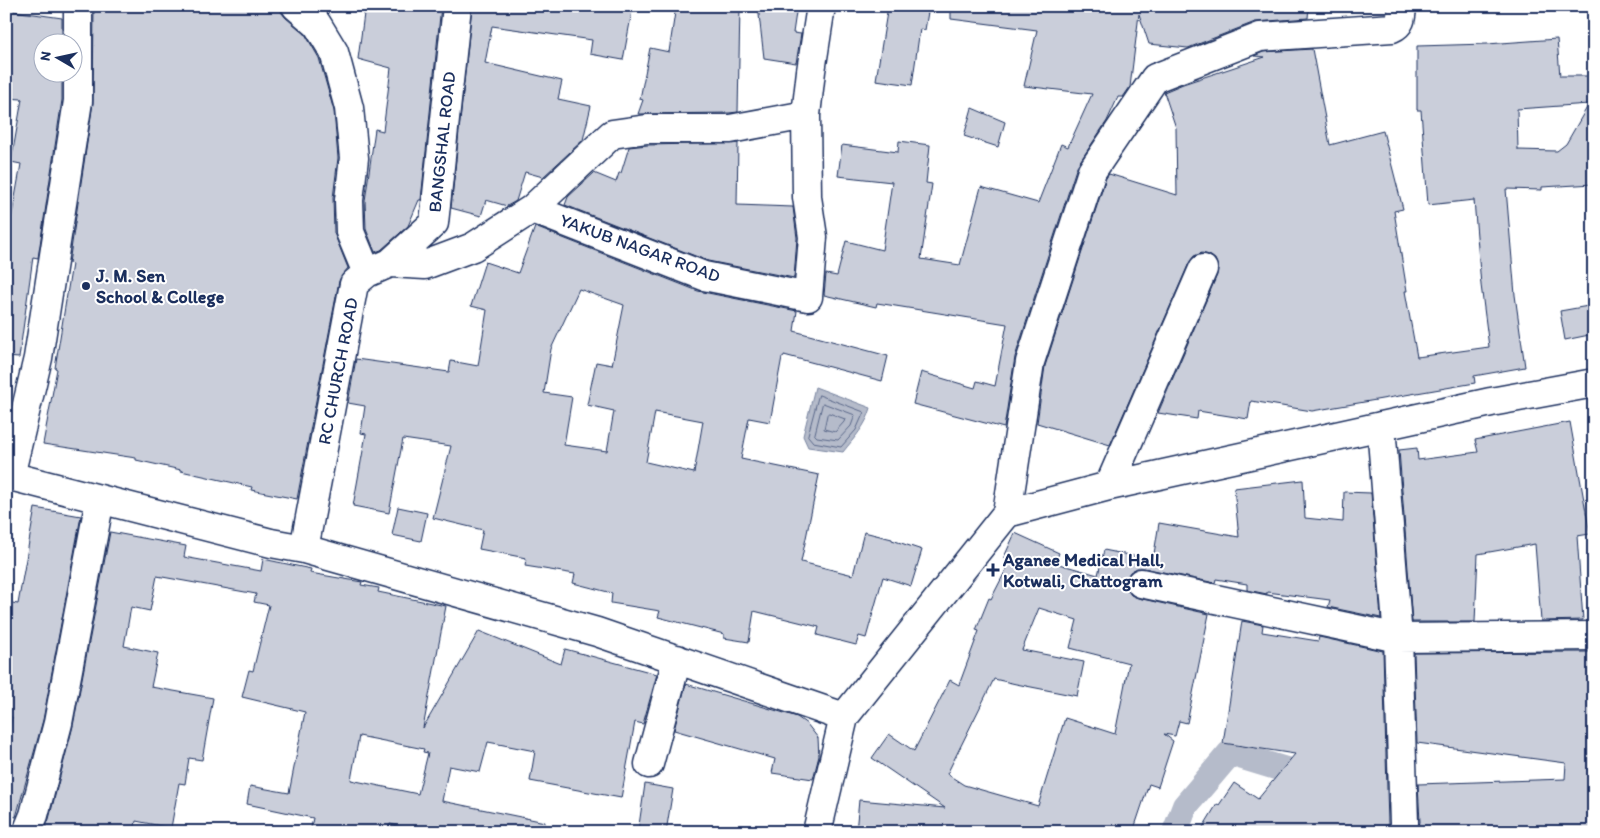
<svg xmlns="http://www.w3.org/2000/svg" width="1600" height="838" font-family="Itim,sans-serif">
	<rect width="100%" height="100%" fill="#fff"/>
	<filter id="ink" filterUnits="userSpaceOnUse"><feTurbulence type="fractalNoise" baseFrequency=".02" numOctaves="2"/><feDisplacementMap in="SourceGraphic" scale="10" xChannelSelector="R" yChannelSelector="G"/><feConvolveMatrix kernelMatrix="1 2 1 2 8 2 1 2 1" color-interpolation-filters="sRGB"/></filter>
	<g filter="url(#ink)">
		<path fill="#b5bbca" stroke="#77839f" d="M815 387 871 408C866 426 854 438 843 452L808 447 803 436Z"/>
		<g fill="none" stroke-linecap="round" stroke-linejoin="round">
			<path stroke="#596789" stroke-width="1" d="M819 395 864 412 856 430 841 447 813 442 808 436Z
				M823 403 855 415 851 426 838 440 817 437 815 435Z
				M829 413 845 419 844 422 835 432 824 429 827 415Z"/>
			<path stroke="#b5bbca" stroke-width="26" d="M1175 832 1185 806 1230 753 1289 771 1312 787"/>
		</g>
		<path fill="#caceda" stroke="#1b2f5e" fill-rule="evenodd" d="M94 6H281V12L286 18 305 34 319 58 334 111 338 158 333 198 334 233 348 268 344 273 339 281 297 499 251 490 252 487 181 471V470L136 460V458L43 444 57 369 55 368 72 264 69 263 93 103Z
			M365 6H441L421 200H419L408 226 381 250 375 252 366 229 365 201 375 129 383 131 391 68 358 59Z
			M472 6H633L623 60 590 54 592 40 492 26 485 63 562 81 558 99 591 106 583 140 543 177 525 172 516 201 507 206 486 200 481 216 451 208Z
			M676 6H740L738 112 729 113 638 114 643 100 640 99 650 48 669 52Z
			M758 6H797L793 33 801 34 796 63 764 58Z
			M888 6H929L925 30 920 29 912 85 876 80Z
			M951 6H1309L1308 18 1255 22 1188 48 1149 44 1139 14 1130 87 1123 97H1118L1107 121 1077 166 1015 357 1004 428 913 404 921 372 975 388 977 381 995 386 1007 324 877 303 876 307 824 295 826 274 837 276 846 241 882 250 892 182 838 176 842 145 898 152 899 141 930 145 926 183 932 184 921 259 960 265 981 187 1038 203 1061 144 1068 147 1092 94 1024 86 1037 30 951 19Z
			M6 10 62 18V42H42V72H62V100L38 258 33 257 19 358 6 357V248L21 164 11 162 22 99 6 98Z
			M1557 39 1560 76H1594V184L1542 187V190L1506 189 1515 295 1525 367 1474 376 1475 383 1312 411 1251 401 1248 419 1198 411 1197 419 1158 413 1217 275 1218 267 1215 259 1209 255 1202 253 1194 256 1189 263 1110 445 1037 423 1045 366 1106 178 1109 174 1177 195 1176 128 1164 92 1183 84 1265 57 1254 56 1263 52 1312 49 1330 145 1383 131 1403 209 1394 211 1407 291H1405L1417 357 1489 347 1481 285 1474 200 1428 205 1421 110H1417V46L1487 44ZM1589 104 1566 144 1557 151 1518 150 1517 109Z
			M972 108 1005 122 998 147 964 136Z
			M738 143 737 205 793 207 797 238 794 278 708 261 565 205 568 197 594 173 616 182 619 173H621L629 147 648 145Z
			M535 227 698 291 797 311 794 331 888 356 882 381 784 355V357H782L770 422 749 418 741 459 819 475 801 562 853 575 864 532 892 539V540L922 550 911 586 883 577 866 638 859 636 856 645 817 635 819 627 754 611 749 642 724 638V634L658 617 660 611 611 603 612 593 573 583 575 574 525 566 526 558 479 549 483 530 433 518 451 446 403 439 389 513 353 506 366 434 361 433 365 406 348 403 356 359 449 372 451 361 478 366 487 310 471 306 485 262 518 273ZM579 289 624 305 612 365 596 362 587 405 614 411 607 451 564 445 572 397 544 393 551 349ZM655 412 703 421 694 473 646 462Z
			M1594 305V334L1565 340 1560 311Z
			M1570 422 1590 534 1577 536 1583 620 1541 621 1535 544 1478 554 1475 622H1412L1399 450 1417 448 1418 460 1478 452 1475 440Z
			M1303 480 1305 518 1343 522 1344 492 1371 493 1381 618 1328 607 1330 600 1267 592V594L1247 590V584L1216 579 1215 583 1144 568H1137L1130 572 1126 579V587L1131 595 1138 598 1209 614 1187 723 1179 721 1175 736 1164 734 1173 741 1158 787 1149 784 1133 832H856L859 800 945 808 872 758 889 734 914 751 950 680 959 685 979 631 976 630 989 598 991 599 1011 560 1004 557 1015 533 1059 553 1055 563 1098 575 1104 550 1153 560 1159 523 1239 537 1234 488ZM1039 608 1077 620 1070 648 1129 663 1115 734 1065 718 1038 806 964 785 947 774 994 679 1016 684 1077 696 1084 662 1022 650Z
			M398 507 427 513 421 541 392 535Z
			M35 508 81 516 43 720 16 817 6 815V748L12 717 6 716V602L18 604Z
			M110 532 186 546 184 557 261 571 263 559 311 569 310 573 362 582 361 585 379 588 378 592 446 606 423 728 479 631 561 664 565 649 657 674 643 724 635 722 621 798 530 781 535 751 488 742 480 772 449 766 442 801 545 822 544 832H422L390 824 388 832H310L313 818 247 804 250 786 289 793 305 712 242 697 249 670 253 671 269 605 254 602 256 594 157 576 150 611 131 607 124 646 158 653 151 687 213 698 202 760 189 758 185 784 179 783 171 828 136 821 134 832H44L49 819 73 726ZM359 736 424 749 423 752 428 753 418 794 351 780Z
			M1242 621 1263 625 1262 632 1318 641 1319 637 1383 651 1388 824 1391 832H1200L1217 804 1219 805 1234 783 1258 799 1295 754 1223 743Z
			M1594 652V832H1417L1420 822 1418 784 1565 779 1566 763 1417 743 1414 653Z
			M686 684 781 712 797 717 807 724 818 738 819 756 813 779 772 773 775 759 674 730Z
			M645 784 673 789 666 832H638Z"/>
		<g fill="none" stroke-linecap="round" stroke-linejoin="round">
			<g stroke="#1b2f5e" stroke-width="31">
				<path id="minor" d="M296 6 317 24 334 52 349 108 354 158 349 200 350 232 367 273
					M532 209 704 276 808 297 813 237 807 197 806 115
					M390 263 425 265 473 247 532 209 612 134 647 129H730L806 115 811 71 821 6
					M1381 426 1398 638 1404 823
					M6 475 271 543 304 549 597 632 844 717 1007 513 1109 486 1491 402 1594 383
					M10 476 38 358 78 101V6
					M1109 486 1203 269
					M1007 513 1030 362 1092 171 1155 78 1260 37 1392 28C1402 24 1401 16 1402 6
					M304 549 354 284 367 273 390 263 434 223 457 6
					M1141 583 1398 638 1594 636
					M649 764 677 659
					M27 832 34 815 58 723 100 499"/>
			</g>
			<g stroke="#1b2f5e" stroke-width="31">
				<path id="major" d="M817 832 844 717"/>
			</g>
			<use href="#minor" stroke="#fff" stroke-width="28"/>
			<use href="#major" stroke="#fff" stroke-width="28"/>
		</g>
	</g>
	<g fill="#1b2f5e" stroke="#fff" stroke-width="2">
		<circle cx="86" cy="286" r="5"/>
		<path d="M990.5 562.5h5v5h5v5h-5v5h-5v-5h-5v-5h5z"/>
	</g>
	<g text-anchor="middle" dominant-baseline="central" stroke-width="4" stroke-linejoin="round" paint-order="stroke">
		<g font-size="18" fill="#1b2f5e" stroke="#fff">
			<text transform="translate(442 142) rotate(-84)">BANGSHAL ROAD</text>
			<text transform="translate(640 248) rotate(20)">YAKUB NAGAR ROAD</text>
			<text transform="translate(338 371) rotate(-79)">RC CHURCH ROAD</text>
		</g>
		<g font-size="18" font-weight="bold" fill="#1b2f5e" stroke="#fff" text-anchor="start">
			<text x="96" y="276">J. M. Sen<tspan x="96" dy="21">School &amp; College</tspan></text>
			<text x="1003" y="560">Aganee Medical Hall,<tspan x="1003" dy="21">Kotwali, Chattogram</tspan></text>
		</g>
	</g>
	<rect width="1600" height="838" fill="none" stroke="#fff" stroke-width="25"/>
	<rect x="12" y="12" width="1575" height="813" fill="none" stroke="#1b2f5e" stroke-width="2" filter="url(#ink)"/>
	<g transform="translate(58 58) rotate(279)"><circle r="24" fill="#ffffff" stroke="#a4acbf"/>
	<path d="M0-4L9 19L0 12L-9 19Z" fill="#1b2f5e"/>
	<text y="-8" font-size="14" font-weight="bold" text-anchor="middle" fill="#1b2f5e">N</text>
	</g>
</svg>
